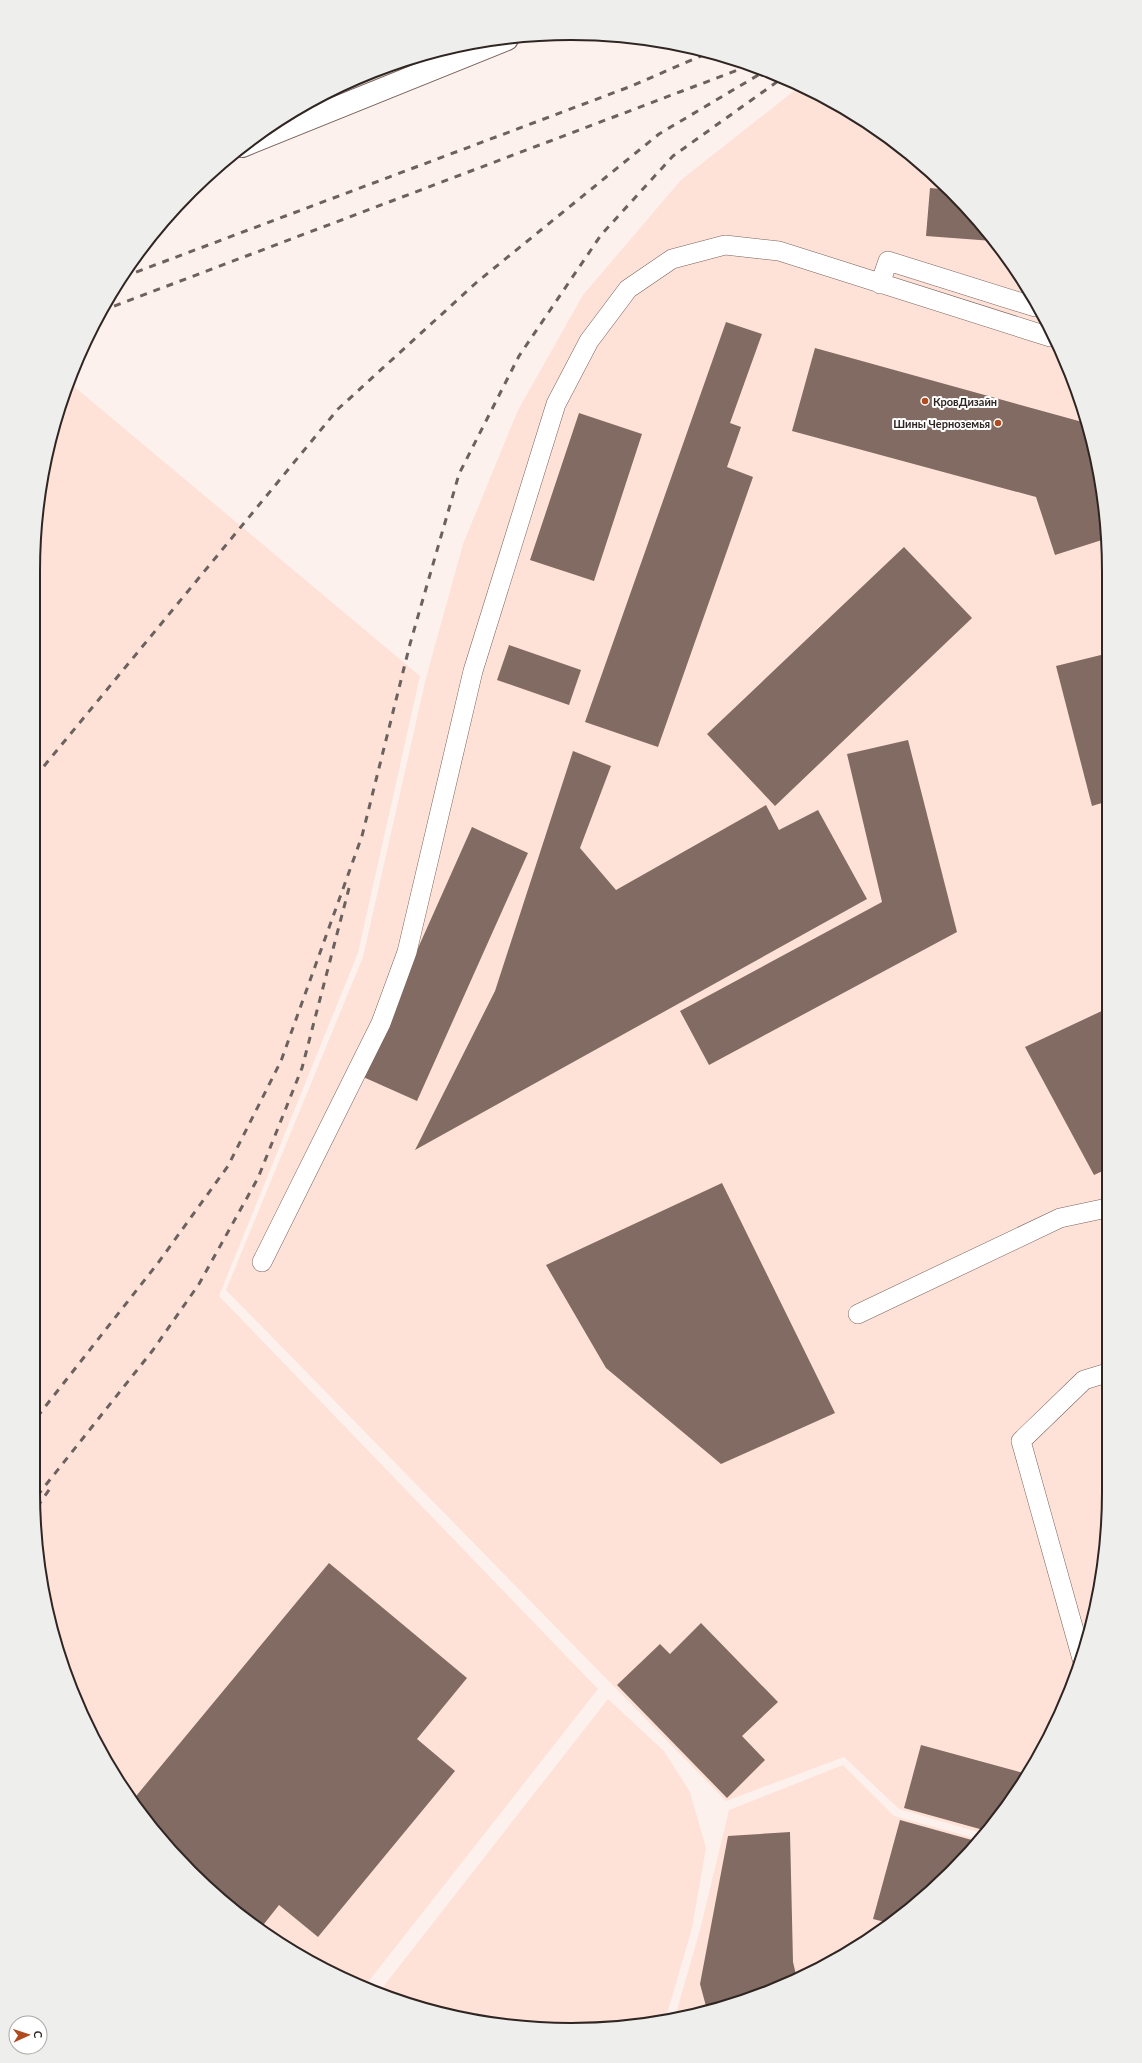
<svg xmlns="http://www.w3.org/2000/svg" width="1142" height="2063" font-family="Lato,sans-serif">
	<rect width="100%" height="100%" fill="#fcf1ed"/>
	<path fill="#fee2d8" d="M799 87 840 105 951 190 1018 272 1080 398 1104 501 1108 1527 1081 1665 1037 1761 985 1834 899 1809 844 1757 726 1801 226 1290 363 957 426 678 463 544 518 410 583 295 681 180Z
		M71 384 420 676 358 953 219 1296 598 1689 365 1986 333 1975 272 1939 191 1873 144 1819 89 1730 61 1665 38 1562 34 536 51 432Z
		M608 1699 664 1751 690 1792 706 1848 692 1928 665 2021 606 2029 501 2025 432 2012 379 1992Z
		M843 1765 894 1816 981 1840 926 1897 840 1958 777 1989 674 2020 700 1930 729 1810Z"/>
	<path fill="#816b62" d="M930 188 951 190 993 241 926 236Z
		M726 322 762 334 730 423 741 427 727 467 753 477 658 747 585 722Z
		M815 348 1086 423 1104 501 1105 539 1055 555 1036 497 792 431Z
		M579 413 642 434 594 581 530 560Z
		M904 547 972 618 775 806 707 734Z
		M509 645 581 670 569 705 497 680Z
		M1105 654V802L1092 806 1056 666Z
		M908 740 957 932 709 1065 680 1011 882 902 847 754Z
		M573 751 611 766 580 848 616 890 766 805 779 830 818 810 867 899 415 1150 495 991Z
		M472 827 528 853 417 1101 361 1076Z
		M1106 1009 1107 1169 1094 1175 1025 1047Z
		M722 1183 835 1413 721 1464 606 1368 546 1265Z
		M329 1563 467 1678 417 1739 455 1771 318 1937 279 1905 260 1929 191 1873 144 1819 132 1801Z
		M701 1623 778 1702 742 1736 765 1760 727 1798 617 1685 660 1644 670 1654Z
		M921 1745 1027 1774 987 1831 904 1808Z
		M900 1820 979 1842 926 1897 889 1923 873 1919Z
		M790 1832 793 1962 797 1979 777 1989 707 2010 700 1984 728 1836Z"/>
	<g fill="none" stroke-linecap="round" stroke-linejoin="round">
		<g stroke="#78625a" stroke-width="20">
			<path id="service" d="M880 284 888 261 1035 307
				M262 1262 381 1023 407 952 473 671 556 404 589 341 628 289 672 259 725 245 779 251 1050 337
				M858 1314 1060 1218 1107 1208
				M1082 1659 1021 1441 1084 1380 1107 1373"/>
		</g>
		<g stroke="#78625a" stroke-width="24">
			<path id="tertiary" d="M242 146 507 39"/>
		</g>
		<use href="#service" stroke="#fff" stroke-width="19"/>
		<use href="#tertiary" stroke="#fff" stroke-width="22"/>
		<path stroke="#6b615e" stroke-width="3" stroke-dasharray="7 7" stroke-linecap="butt" d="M123 277 629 87 708 53
			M101 311 751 65
			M35 777 338 409 477 282 659 134 765 71
			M37 1417 158 1263 228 1166 281 1061 362 836 410 644 459 474 519 356 601 235 673 156 781 79
			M37 1496 153 1350 199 1284 258 1178 302 1068 349 888
			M37 1507 51 1487"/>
	</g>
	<g fill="#b04a1f" stroke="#fff" stroke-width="1.5">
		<circle cx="925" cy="401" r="4"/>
		<circle cx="998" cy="423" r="4"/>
	</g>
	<g text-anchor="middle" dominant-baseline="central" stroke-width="4" stroke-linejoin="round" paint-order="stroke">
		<g font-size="11" font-weight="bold" fill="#2f2522" stroke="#fff" text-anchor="start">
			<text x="933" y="401">КровДизайн</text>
			<text x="990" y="423" text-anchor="end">Шины Черноземья</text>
		</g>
	</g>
	<path d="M0 0H1142V2063H0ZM571 40H571A531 531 0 0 1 1102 571V1492A531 531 0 0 1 571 2023H571A531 531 0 0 1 40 1492V571A531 531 0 0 1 571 40Z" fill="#eeeeed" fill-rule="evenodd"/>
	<path fill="none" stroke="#2f2522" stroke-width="2" d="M571 40H571A531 531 0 0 1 1102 571V1492A531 531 0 0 1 571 2023H571A531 531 0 0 1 40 1492V571A531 531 0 0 1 571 40Z"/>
	<g transform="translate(28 2035) rotate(87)"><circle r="19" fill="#ffffff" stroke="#aca8a7"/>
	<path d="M0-3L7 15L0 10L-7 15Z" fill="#b04a1f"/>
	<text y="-6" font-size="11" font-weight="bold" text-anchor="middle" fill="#2f2522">С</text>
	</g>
</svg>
